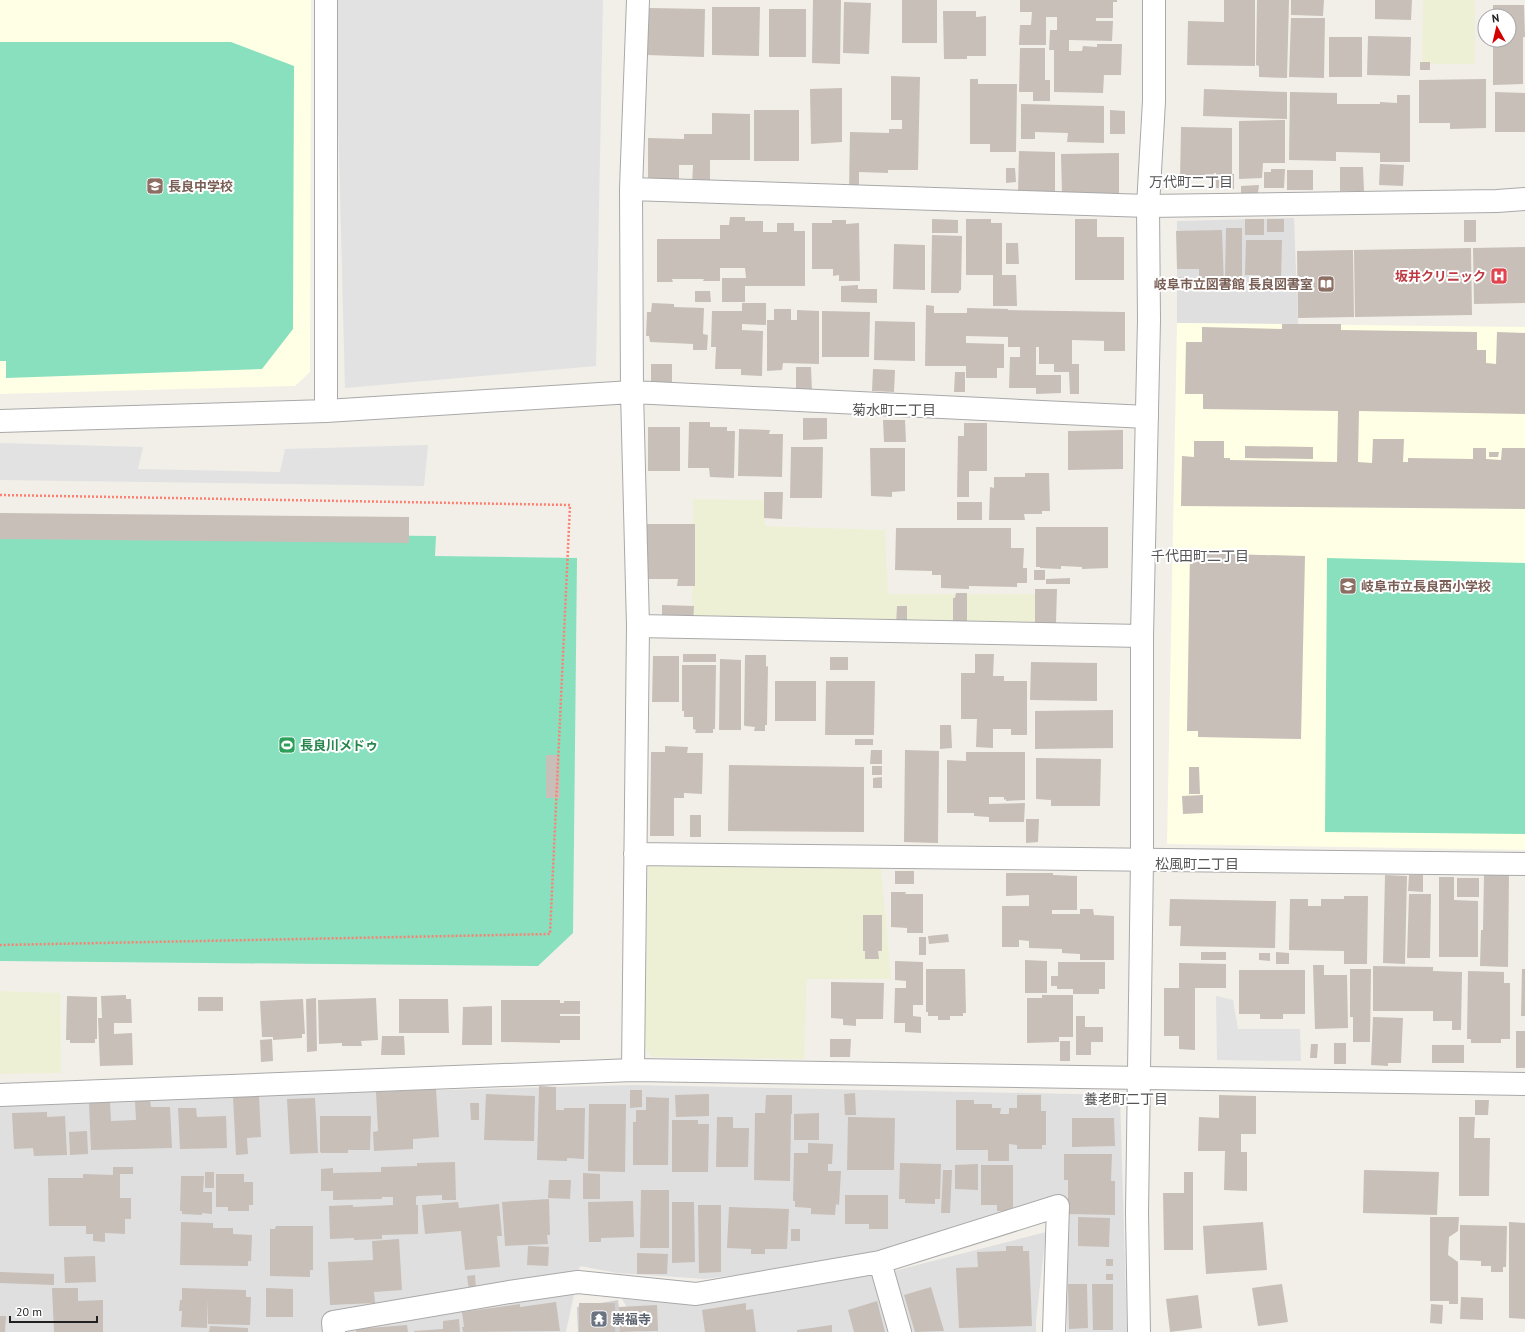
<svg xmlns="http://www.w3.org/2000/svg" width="1525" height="1332" font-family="'PT Sans','Noto Sans JP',sans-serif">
	<rect width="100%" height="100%" fill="#f2efe9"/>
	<path fill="#e0dfdf" d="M1294 218 1298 324 1177 323V221Z
		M633 1085 1120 1095 1127 1332H1067L1065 1196 881 1256 705 1279 617 1273 580 1266 566 1332H0V1105L71 1100Z
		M1046 1232 1036 1321V1332H641L622 1299 701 1304 886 1273Z"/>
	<path fill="#ffffe5" d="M0 0H311L310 372 295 386 0 394Z
		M1177 323 1525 327V850L1167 844Z"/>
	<path fill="#d0d0d0" d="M618 1300 622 1332H578L577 1307Z"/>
	<path fill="#eef0d5" d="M1423 0H1475V64H1422Z
		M693 499 764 500 765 526 885 530 888 594H1035L1036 632 692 619Z
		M648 864 881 868 891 979H807L804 1059 652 1057 644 1046Z
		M0 991 60 993 61 1073 0 1074Z"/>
	<path fill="#88e0be" d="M0 42H231L294 66 293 329 262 369 6 378V361H0Z
		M0 532 436 536 435 556 577 558 573 933 538 966 0 961Z
		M1327 558 1525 563V834L1325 832Z"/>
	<path fill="#e2e2e2" d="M335 0H603L596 366 345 388Z
		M0 443 143 447 138 469 280 472 285 449 428 445 424 486 0 480Z
		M1216 996 1233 1000 1238 1029H1300L1301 1061 1217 1060Z"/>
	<path fill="#c7bfb8" d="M813 0H841L840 64 812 63Z
		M902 0H937V43H902Z
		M1020 0H1117V2H1113V18H1096V21H1113L1112 41 1069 40V51H1082L1083 46 1097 47V44H1122L1121 75H1104L1103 93 1054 92V50H1049L1050 30H1057V17H1046V45H1019L1020 25H1031L1032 12H1020Z
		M1224 0H1255V66L1187 65 1188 21 1224 22Z
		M1257 0H1289L1287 78 1259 77V66L1256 65Z
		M1291 0H1324L1323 16 1291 15Z
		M1375 0H1412L1411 20 1375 19Z
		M844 2 871 3 869 54 843 53Z
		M1493 5H1524L1525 37H1523V84L1493 85V40H1509V16H1493Z
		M712 7H760L759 56 712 55Z
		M649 8 705 9 704 57 647 55Z
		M769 9H806V57H769Z
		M943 11H976V17L986 16V56H967V59H944Z
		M1291 18H1325L1324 78 1289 77Z
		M1368 36 1411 37 1410 76 1367 75Z
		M1329 37H1362V77H1329Z
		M1020 48H1045V80H1050V101H1033V92H1019Z
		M1420 62H1430V70H1420Z
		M891 76 920 77 918 170H888V173L859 172V191H849L850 132 889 133V129H902V120H891Z
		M970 79H978V84H1017L1016 152H990V144H970Z
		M1486 79V128L1450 129V123H1419V80Z
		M842 88V142L811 144 810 89Z
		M1204 89 1287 92V119L1203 116Z
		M1290 92 1337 93V104H1380V102L1397 103V95H1410V162H1380V153L1336 152V161L1289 160Z
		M1495 92 1525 93V132H1495Z
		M1021 104 1104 106V143L1067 142 1068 133 1035 132V139H1021Z
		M754 110H799V161H754Z
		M1110 110 1125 111V134H1110Z
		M712 113 750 114V160H710V185H692L693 165H679V180H648V138L684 139V134H712Z
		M1285 120V163H1263L1262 178 1239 179V121Z
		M1181 127 1232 128V174H1234V189L1216 188V173H1214V176H1203V180H1180Z
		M1019 151 1055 152V192H1018Z
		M1119 153V194L1062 195 1061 154Z
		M1380 164 1404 165 1403 186 1379 185Z
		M1340 167H1363L1364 191H1340Z
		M1006 168H1015L1016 182 1006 183Z
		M1271 169H1285L1284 188H1264V172H1271Z
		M1287 170H1313V190H1287Z
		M1259 185 1258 193H1241V186Z
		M730 217H745V221H763V232H777V223H794V231H805V286H745V302H722V278H746L745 268H720V281H703L704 279H672L673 282H657V239H720V225H729Z
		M932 219 958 220V233H932Z
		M966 219H991V223H1002V275H1016L1017 306H993V275H966Z
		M1075 219H1097V237H1124V280H1075Z
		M1245 219H1264V235H1245Z
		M1267 219H1284V232H1267Z
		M832 220H846V224L859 223 860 281H839V275L833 276V269H812V223H832Z
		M1464 220H1476V242H1464Z
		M1226 228H1242V277H1225Z
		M1222 230 1224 285 1199 286V269H1177L1176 231Z
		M932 235 962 236 961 290 959 291V293H931Z
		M1246 240H1282L1281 279 1259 278 1260 275H1245Z
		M1006 243H1018L1019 264H1006Z
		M894 244 925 245V290L893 289Z
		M1525 247V303L1474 304 1473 248Z
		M1471 248 1472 315 1355 317 1354 250Z
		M1353 250 1354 317 1298 318 1297 251Z
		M1176 277H1189V287H1176Z
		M858 285V289H877V303L841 302V286Z
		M695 291H710L711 302H695Z
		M652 303 674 304V307L704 308 703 334 708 335 707 350H693V344L650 342 649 336H646L647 312H651Z
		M742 303H766V325L742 324V330L763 331 762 376 741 375V369H715L716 347H711L712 311H742Z
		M926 305 934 306V313H967V308L1008 309V310L1125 312V351H1104V341L1072 340V364H1079V394H1070L1069 372H1054V364H1039V347H1036V375H1061V393L1036 394V388H1009L1010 357H1020V347H1008V337L966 336V343L1004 344V368H997V378H966V366H925Z
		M774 309H791V320H797V310L819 311V364L783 363 782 370 767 371V320H774Z
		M822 311 870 312 869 357H822Z
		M875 321 915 322V361L874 360Z
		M1282 324H1341V330L1477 332V350H1486V363L1496 364 1497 332 1525 333V414L1359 411 1358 462 1372 463 1373 439H1404L1403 462H1408V458L1473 459V448H1486V459L1501 460 1502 448H1525V509L1181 506 1182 456 1194 457V441H1224V458H1230V460L1337 462 1338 411 1203 409V394H1185L1186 342H1202V327L1282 329Z
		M651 364H672V385L651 384Z
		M796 367H811L812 391 796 390Z
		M873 369 895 370 894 392 872 391Z
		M955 372H965V392H954Z
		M803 418H827V439L803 440Z
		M883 420H905L906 442H884Z
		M689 422H710V427H727V431H735L734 478 710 477 709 468H688Z
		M964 423H987V471H969V497H957L958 436H964Z
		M648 427H680V471H648Z
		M739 429 770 430 769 434H783L782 477 738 476Z
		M1123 430V469L1068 470V431Z
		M1245 446 1313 447V459L1245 458Z
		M791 447H823L822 498H790Z
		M870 448H905V491L892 492V497L871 496Z
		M1489 452H1499L1498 457H1489Z
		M1025 473H1049L1050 511H1042V514H1024L1025 520H989L990 487 994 488V477H1025Z
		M764 492H783L782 519 764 518Z
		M957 502H982V520H957Z
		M0 513 409 517V543L0 539Z
		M644 524H695V586H677L678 579H645Z
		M1036 527H1108V568L1082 569V567L1061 566V569L1040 568V567H1036Z
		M896 528H1011V548H1024L1023 568H1027V583H1017V587L969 586V589L941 588V575H932V571L895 570Z
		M1190 553 1305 556 1301 739 1198 737V731H1187Z
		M1034 570H1045V580H1034Z
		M1070 578V584H1046V579Z
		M1035 589H1057L1056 623H1035Z
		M956 593H967V627H953V598H955Z
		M662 605 694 606 693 624 662 623Z
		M897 606H907V626H896Z
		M683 654H716V662H683Z
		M975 654H994L993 676H1004V681H1027V735H1011V729H993V748L976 747 977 719H961V673H975Z
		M745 655H766V667L768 666 767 725H765V731H754L755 727 745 726 744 725Z
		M653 656H679V702H652Z
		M830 657H848V670H830Z
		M720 659 741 660V730H719Z
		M1031 662 1097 663V701L1030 700Z
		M682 665H716L715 729H713V733H695L696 730 693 729V717H684V711H682Z
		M775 681H816V721H775Z
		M826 681H875L874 735H825Z
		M1113 710V748L1035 749V711Z
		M940 725H951L952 748 940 749Z
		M855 739H873V745H855Z
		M665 746 688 747 687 753H703L702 794 684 793V798H674V836H650L651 752H665Z
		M871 750H882V764H870Z
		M905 750 939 751 938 843 904 842Z
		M966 752H1025V800L1006 801V799L1004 800V797H989V804L1025 803 1024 822H989V817L974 816V813H947V760L966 761Z
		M546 755H559L560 798H546Z
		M1036 758 1101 759 1100 806H1051V800L1036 799Z
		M729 765 864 767V832L728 831Z
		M872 766H882V775H872Z
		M1189 767H1199L1200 794H1189Z
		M882 777V788H873V778Z
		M1203 795V813L1183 814 1182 796Z
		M690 815H701V837H690Z
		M1026 819H1039L1038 842 1026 843Z
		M895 871H914V884H895Z
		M1006 873H1053V875L1077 876V910H1052V914H1080V909H1093L1094 915 1114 916V960H1080V954L1062 953V949L1029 948V941L1019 940V947H1002V906H1029V895L1006 896Z
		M1484 874H1509L1508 967 1480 966 1481 930H1483Z
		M1385 875 1407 876 1405 964 1383 963Z
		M1409 875H1423V892L1408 891Z
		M1439 877H1454V900L1478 901V957H1439Z
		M1457 878H1479V897H1457Z
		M891 892H906L905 894H923V933H907V928L891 927Z
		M1409 894H1431L1430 958H1407Z
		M1344 896H1368L1367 964H1344V951L1289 950 1290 899H1308V906H1321V899H1344Z
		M1170 899 1276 901 1275 948 1180 946 1181 926H1169Z
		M863 915H882V951H878L879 959H865V951H863Z
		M948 934 949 942 929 944 928 936Z
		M919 937H926V955H919Z
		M1201 952H1226V960H1201Z
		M1276 952 1289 953V964H1276Z
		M1259 953H1270V961L1259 960Z
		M1025 960 1047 961V993H1025Z
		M895 961 923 962V1005H913V1016L921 1017V1033L905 1032V1023H894L895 988H906V981L895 980Z
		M1058 962H1105V989H1099V994H1073V989H1057V986H1051V976H1058Z
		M1179 963 1226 964V988H1195V1050L1179 1049V1036H1164V988H1179Z
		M1313 965H1324V975H1347L1348 1028 1315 1029Z
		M1373 966 1433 967V971L1462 972 1461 1030H1452V1021H1433V1011H1373Z
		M926 969H965L966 1013H963V1016H950V1020H938V1016H928V1012H926Z
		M1350 969H1371L1370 1042H1353V1017H1350Z
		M1522 969H1525V1016H1521Z
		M1239 970H1305V1014H1283V1019H1260V1014H1239Z
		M1468 971 1504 972V983H1510V1039H1501V1043H1471V1039H1467Z
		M831 982 884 983 883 1019H856V1026L843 1025V1019L831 1018Z
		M126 995V999H131L132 1023H114V1034L132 1033 133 1065 100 1066 98 1018H102L101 996Z
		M1042 995H1073V1037H1059V1042L1027 1043V998H1042Z
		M67 996 97 997V1039H95V1043H70V1040H66Z
		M198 997H223V1011H198Z
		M316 998 317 1051 307 1052 306 999Z
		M376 998 378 1040 361 1041 362 1046H342V1043L319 1044 318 1000Z
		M303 999 305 1034H302V1038L273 1040V1037H262L260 1001Z
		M399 999H448L449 1033H399Z
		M501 1000H560V1003H564V1001H580V1014H560V1016H580V1040H560V1043L501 1042Z
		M492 1006V1045H462L463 1007Z
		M1076 1016H1085V1027H1103V1042H1091V1055H1076Z
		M1373 1017 1403 1018 1401 1063H1388V1066L1371 1065Z
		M1516 1031H1525V1068H1516Z
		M382 1036H404L405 1055H381Z
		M272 1039 273 1061 261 1062 260 1040Z
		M830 1039H851L850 1057H830Z
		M1060 1041H1070V1061H1060Z
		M1334 1043H1346V1064H1334Z
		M1311 1044H1318L1317 1058H1310Z
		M1432 1045H1464V1063H1432Z
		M539 1086 556 1087V1110H564V1108H585L584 1159 567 1158V1161L537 1160Z
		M436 1089 439 1137 413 1139V1149L374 1151 373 1132 378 1131 376 1092Z
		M630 1090H642V1107L630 1108Z
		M855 1093 856 1115H845L844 1094Z
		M486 1094 535 1096 534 1141 484 1140Z
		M709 1094V1116L676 1117 675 1095Z
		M259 1095 261 1137 247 1138 248 1154 236 1155 233 1097Z
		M766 1095H792V1114H791L790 1181 754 1180 755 1113H765Z
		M1017 1095H1041V1111H1046V1145H1042V1149H1017V1145L1009 1144V1161H988V1150H956V1100H974V1104H992V1108H1001L1000 1114H1009V1108H1017Z
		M1219 1095 1256 1096V1134H1241V1152H1247V1191L1224 1190 1225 1151H1198L1199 1117 1219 1118Z
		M646 1097 669 1098 668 1165H633V1122H636V1110H646Z
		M315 1098 318 1153 290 1154 287 1099Z
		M150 1100 151 1107H170L172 1148 91 1150 89 1103 110 1102 111 1121 136 1120 135 1101Z
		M1475 1100H1489L1488 1115H1475Z
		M470 1103H479V1120H471Z
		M589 1104H626L625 1172 588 1171Z
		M178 1108H196L197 1117 226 1116 227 1148 180 1149Z
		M47 1112V1117L65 1116 67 1155 34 1156 33 1148 14 1149 12 1113Z
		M819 1113V1140H794V1114Z
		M320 1116H371L370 1150H348V1153H321L320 1151Z
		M717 1117H733V1128H749L748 1167H716Z
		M848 1117 895 1118 894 1170H847Z
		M1459 1117H1475L1474 1138H1490L1489 1196H1459Z
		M1072 1118H1114L1115 1146 1072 1147Z
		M672 1120H698V1124H709L708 1172H672Z
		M87 1131 88 1154 70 1155 69 1132Z
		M808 1143 833 1144 832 1164H828V1171H841L839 1205 836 1204 835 1215 811 1214V1208L795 1207V1201H793L794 1153H808Z
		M1064 1154H1112L1111 1181H1115V1215L1068 1214V1180H1064Z
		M455 1162 456 1200H442V1195L418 1196 416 1197V1205H418V1234L382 1235V1239L354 1240V1238L330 1239 329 1206 353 1205V1207L393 1205V1197H382V1199L333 1200V1191H321V1169L333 1168V1173L381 1172V1167L417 1166V1163Z
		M900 1163 941 1164 940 1199H935V1204L905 1203V1199H899Z
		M978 1164V1190L955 1189V1165Z
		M981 1165H1013V1211H997V1205H981Z
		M113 1167H133V1174H120V1198H131V1219H125V1234L105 1233V1242L93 1241V1234H86V1226H49L48 1178H83V1174L113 1175Z
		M943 1170H952L950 1213H941Z
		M1364 1170 1439 1172 1437 1215 1363 1213Z
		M205 1172H214V1188H205Z
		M1184 1172H1193V1250H1164L1163 1193H1184Z
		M583 1173 600 1174V1199H583Z
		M216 1174H244V1182H253V1205H249V1211H228V1207H216Z
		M181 1176H204L203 1192H212V1214L202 1213V1215L182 1214V1211H180Z
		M549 1180H571L570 1199 548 1198Z
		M641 1190H669V1248H640Z
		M845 1195H888V1229H869V1224H845Z
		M549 1199 550 1235H547L548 1244 505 1246 502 1202Z
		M633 1201 634 1237 601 1238V1242H589L588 1202Z
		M458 1202 459 1208 499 1204 502 1236H497L500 1267 465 1270 461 1231 425 1234 422 1205Z
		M672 1202H694L695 1262 672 1263Z
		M698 1205H721V1272L699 1273Z
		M729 1207 789 1209 787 1249H765V1254H751V1249L727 1248Z
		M1078 1217 1110 1218 1109 1247 1078 1246Z
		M1430 1217H1459L1458 1231 1449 1237 1448 1255 1458 1262V1304H1449V1301H1430Z
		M181 1222 213 1223V1228H233V1234L252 1235 251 1261H248V1266L180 1265Z
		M1263 1222 1267 1270 1206 1274 1203 1226Z
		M1509 1222 1525 1223V1319L1509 1318Z
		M1460 1225 1507 1226 1506 1267H1503V1272H1491V1266H1481V1261L1460 1260Z
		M276 1226H313V1270H310V1277L270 1276V1229H275Z
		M791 1229H800V1241H791Z
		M399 1239 402 1290 374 1292 375 1303 330 1305 328 1262 373 1260 372 1241Z
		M528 1246 549 1247 548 1266 527 1265Z
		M1006 1246H1023V1251H1029L1032 1326 959 1328 956 1268 978 1267 977 1252 1006 1251Z
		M637 1253 668 1254 667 1274H637Z
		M95 1256 96 1282 65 1283 64 1257Z
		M1106 1259H1113V1266H1106Z
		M0 1272 54 1274V1285L0 1283Z
		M1106 1274H1113V1280H1106Z
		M475 1275 476 1290H469L467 1276Z
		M1068 1284H1087L1088 1328 1069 1329Z
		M1092 1284H1113V1330H1093Z
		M1282 1284 1288 1322 1258 1326 1252 1288Z
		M931 1287 944 1331 915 1332 904 1295Z
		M52 1288H78V1301L103 1300V1332H54Z
		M182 1288 246 1290V1297H251L250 1325 208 1324V1298L207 1328 181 1327 182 1311H179L180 1300H182Z
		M266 1288 293 1289V1317H266Z
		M1198 1295 1202 1328 1170 1332 1166 1299Z
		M1461 1297 1483 1298V1320L1460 1319Z
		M877 1301 885 1332H854L848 1310Z
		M556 1302 560 1331 463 1332 462 1327H464L462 1312 520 1304V1307Z
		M579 1303H615V1332H579Z
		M746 1303V1310L753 1309 756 1332H705L702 1310Z
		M1431 1304 1443 1305 1442 1324 1430 1323Z
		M657 1305 658 1331 620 1332 619 1307Z
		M0 1316H6L5 1332H0Z
		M459 1319 460 1332H414V1331L443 1329V1321Z
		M407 1325 408 1332H356V1329Z
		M832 1325V1332H797V1330Z
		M210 1326 248 1328V1332H209Z"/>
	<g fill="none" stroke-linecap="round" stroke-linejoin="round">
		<g stroke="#a9a9a9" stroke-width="24">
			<path id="minor" d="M326 0V411
				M631 189 1148 206 1497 201 1525 199
				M0 421 326 411 632 392 1147 417
				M638 626 1142 636
				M635 854 1525 864
				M633 1070 638 626 632 392 631 189 638 0
				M0 1095 633 1070 1525 1084
				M880 1262 900 1332
				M334 1332 333 1322 509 1292 578 1282 696 1294 880 1262 1058 1206 1054 1332"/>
		</g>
		<g stroke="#a9a9a9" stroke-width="24">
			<path id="tertiary" d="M1139 1332 1137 1213 1142 859V636L1149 320 1148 206 1154 101V0"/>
		</g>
		<path stroke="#fa8072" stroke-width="2.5" stroke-dasharray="2 2" stroke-linecap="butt" d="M0 495 570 505 550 934 0 945"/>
		<use href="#minor" stroke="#fff" stroke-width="22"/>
		<use href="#tertiary" stroke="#fff" stroke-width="22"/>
	</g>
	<defs>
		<g id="school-square" transform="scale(0.9)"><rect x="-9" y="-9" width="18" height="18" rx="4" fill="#8d6e63" stroke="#fff"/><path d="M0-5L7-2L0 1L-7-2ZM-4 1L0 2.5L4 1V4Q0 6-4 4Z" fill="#fff"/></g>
		<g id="hospital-square" transform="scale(0.9)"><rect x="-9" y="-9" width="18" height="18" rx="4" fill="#e0444e" stroke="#fff"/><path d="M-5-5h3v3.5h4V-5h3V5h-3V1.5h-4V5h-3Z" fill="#fff"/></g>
		<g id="library-square" transform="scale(0.9)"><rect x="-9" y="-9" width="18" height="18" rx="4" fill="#8d6e63" stroke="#fff"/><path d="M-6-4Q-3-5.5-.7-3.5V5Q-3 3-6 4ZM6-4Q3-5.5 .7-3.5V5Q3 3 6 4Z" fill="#fff"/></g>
		<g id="stadium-square" transform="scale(0.9)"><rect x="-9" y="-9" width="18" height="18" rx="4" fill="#2e9e5b" stroke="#fff"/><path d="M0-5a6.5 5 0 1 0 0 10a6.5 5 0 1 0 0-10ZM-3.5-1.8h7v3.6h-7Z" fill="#fff"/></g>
		<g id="temple-square" transform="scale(0.9)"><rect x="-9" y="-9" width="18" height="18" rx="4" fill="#6b7280" stroke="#fff"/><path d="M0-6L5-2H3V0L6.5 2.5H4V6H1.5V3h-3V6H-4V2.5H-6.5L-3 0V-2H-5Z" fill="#fff"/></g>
	</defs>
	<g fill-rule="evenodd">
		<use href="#school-square" x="155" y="186"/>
		<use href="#hospital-square" x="1499" y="276"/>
		<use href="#library-square" x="1326" y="284"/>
		<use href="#school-square" x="1348" y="586"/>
		<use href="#stadium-square" x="287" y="745"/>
		<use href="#temple-square" x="599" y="1319"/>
	</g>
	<g text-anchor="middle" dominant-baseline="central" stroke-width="4" stroke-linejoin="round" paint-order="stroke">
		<g font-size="13" font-weight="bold" fill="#785e54" stroke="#fff" text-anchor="start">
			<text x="168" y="186">長良中学校</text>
			<text x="1313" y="284" text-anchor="end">岐阜市立図書館 長良図書室</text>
			<text x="1361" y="586">岐阜市立長良西小学校</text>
		</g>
		<g font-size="13" font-weight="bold" fill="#be3a42" stroke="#fff" text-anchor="end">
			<text x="1486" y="276">坂井クリニック</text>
		</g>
		<g font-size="13" font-weight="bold" fill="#27864d" stroke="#fff" text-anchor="start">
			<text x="300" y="745">長良川メドゥ</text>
		</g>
		<g font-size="13" font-weight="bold" fill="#5b616d" stroke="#fff" text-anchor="start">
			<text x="612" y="1319">崇福寺</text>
		</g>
		<g font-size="14" fill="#555" stroke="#fff">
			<text x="1191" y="182">万代町二丁目</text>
			<text x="894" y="410">菊水町二丁目</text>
			<text x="1200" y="556">千代田町二丁目</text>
			<text x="1197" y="864">松風町二丁目</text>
			<text x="1126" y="1099">養老町二丁目</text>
		</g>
	</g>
	<g transform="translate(1497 28) rotate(352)"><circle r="19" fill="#ffffff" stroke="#a7a7a7"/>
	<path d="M0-3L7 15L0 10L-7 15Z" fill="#d40000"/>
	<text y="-6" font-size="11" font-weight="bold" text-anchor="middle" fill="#222222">N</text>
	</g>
	<path d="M10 1316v6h87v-6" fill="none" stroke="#222222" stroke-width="2"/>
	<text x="16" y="1316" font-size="12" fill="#222222" stroke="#ffffff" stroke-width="3" paint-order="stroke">20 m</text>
</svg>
